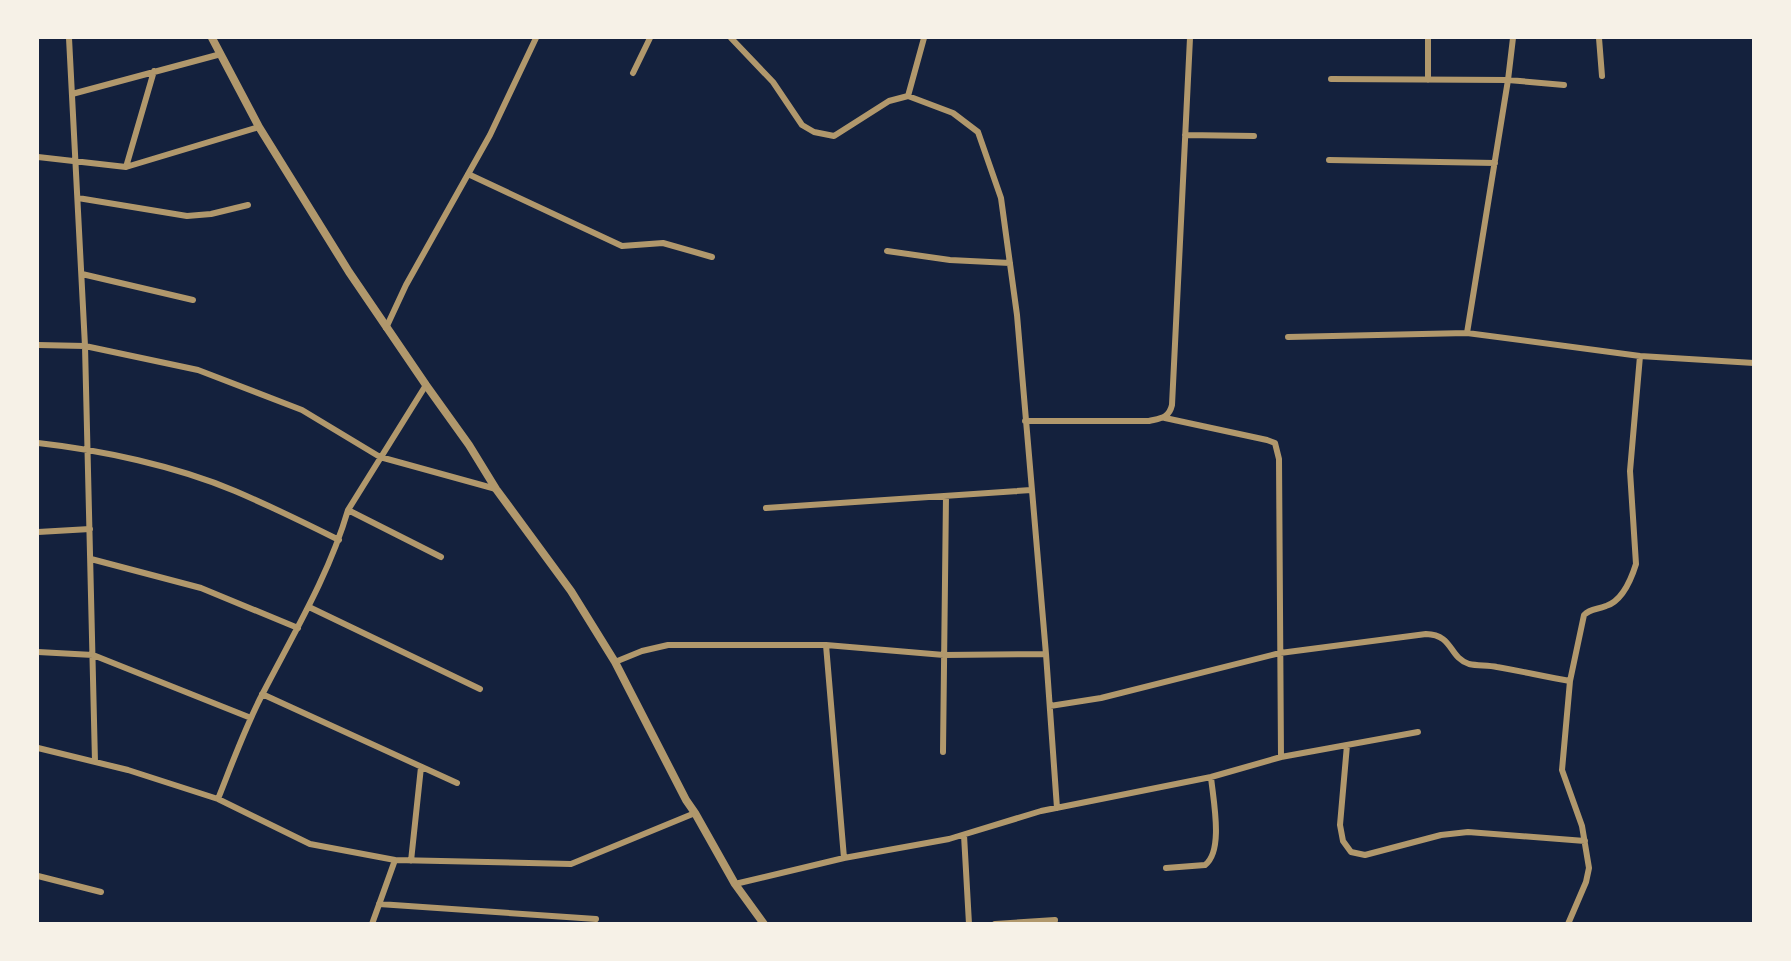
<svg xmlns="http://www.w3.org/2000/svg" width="1791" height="961" font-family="'Libre Baskerville',serif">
	<rect width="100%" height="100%" fill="#14213d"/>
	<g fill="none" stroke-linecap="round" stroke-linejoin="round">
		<path stroke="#b1986c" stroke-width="6" d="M69 38 85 346 95 762
			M1513 38 1508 80 1467 333 1640 356 1754 363
			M1599 38 1602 76
			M633 73 650 38
			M1331 79 1508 80 1564 85
			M1428 80V38
			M72 94 221 54
			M908 96 924 38
			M1185 135 1254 136
			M38 157 126 167 259 127
			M1329 160 1495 163
			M126 167 154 71
			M468 174 622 246 663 243 712 257
			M78 198 187 216 211 214 248 205
			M887 251 950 260 1010 263
			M82 274 193 300
			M386 328 406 285 490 135 536 38
			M1288 337 1467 333
			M38 345 85 346 198 370 302 410 380 457 496 489
			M1165 418 1267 440 1275 443 1279 459 1281 757
			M1025 421H1149C1161 418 1169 418 1172 405L1190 38
			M38 443C101 450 176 466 235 491 270 506 305 523 339 540
			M766 508 1031 490
			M348 510 426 385
			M38 532 90 529
			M91 559 201 588 298 628
			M309 607 480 689
			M826 645 844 858
			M38 652 93 655 251 718
			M1046 654 1057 808
			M615 662 642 651 668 645H826L944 655 1046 654 1017 315 1001 198 978 132 953 113 908 96 889 101 834 136 814 132 802 125 773 82 731 38
			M262 694 457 783
			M1050 706 1101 698 1280 653 1426 634C1454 635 1448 657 1469 664 1478 666 1488 665 1497 667 1521 671 1546 677 1570 681
			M1347 745 1340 825 1343 841 1351 852 1365 855 1441 835 1468 832 1585 841
			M38 748 128 770 218 799 310 844 395 860
			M943 752 946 496
			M218 799C232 764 245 727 263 693 294 633 329 575 348 510L441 557
			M964 835 969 924
			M411 861 421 767
			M1166 868 1205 865C1224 851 1213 799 1211 777
			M38 876 101 892
			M735 884 844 858 949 839 1041 811 1211 777 1281 757 1418 732
			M379 904 596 919
			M372 924 395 860 571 864 695 813
			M995 924 1055 920
			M1568 924 1586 882 1589 868 1582 826 1562 770 1570 681 1584 615C1591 608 1597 610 1606 606 1622 601 1631 580 1636 564L1630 471 1640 356"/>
		<path stroke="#b1986c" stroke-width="8" d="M212 38 259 127 349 272 426 385 469 445 496 489 571 591 615 662 686 800 695 813 735 884 764 924"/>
	</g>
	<rect width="1791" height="961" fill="none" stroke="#f6f1e7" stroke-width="78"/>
</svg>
